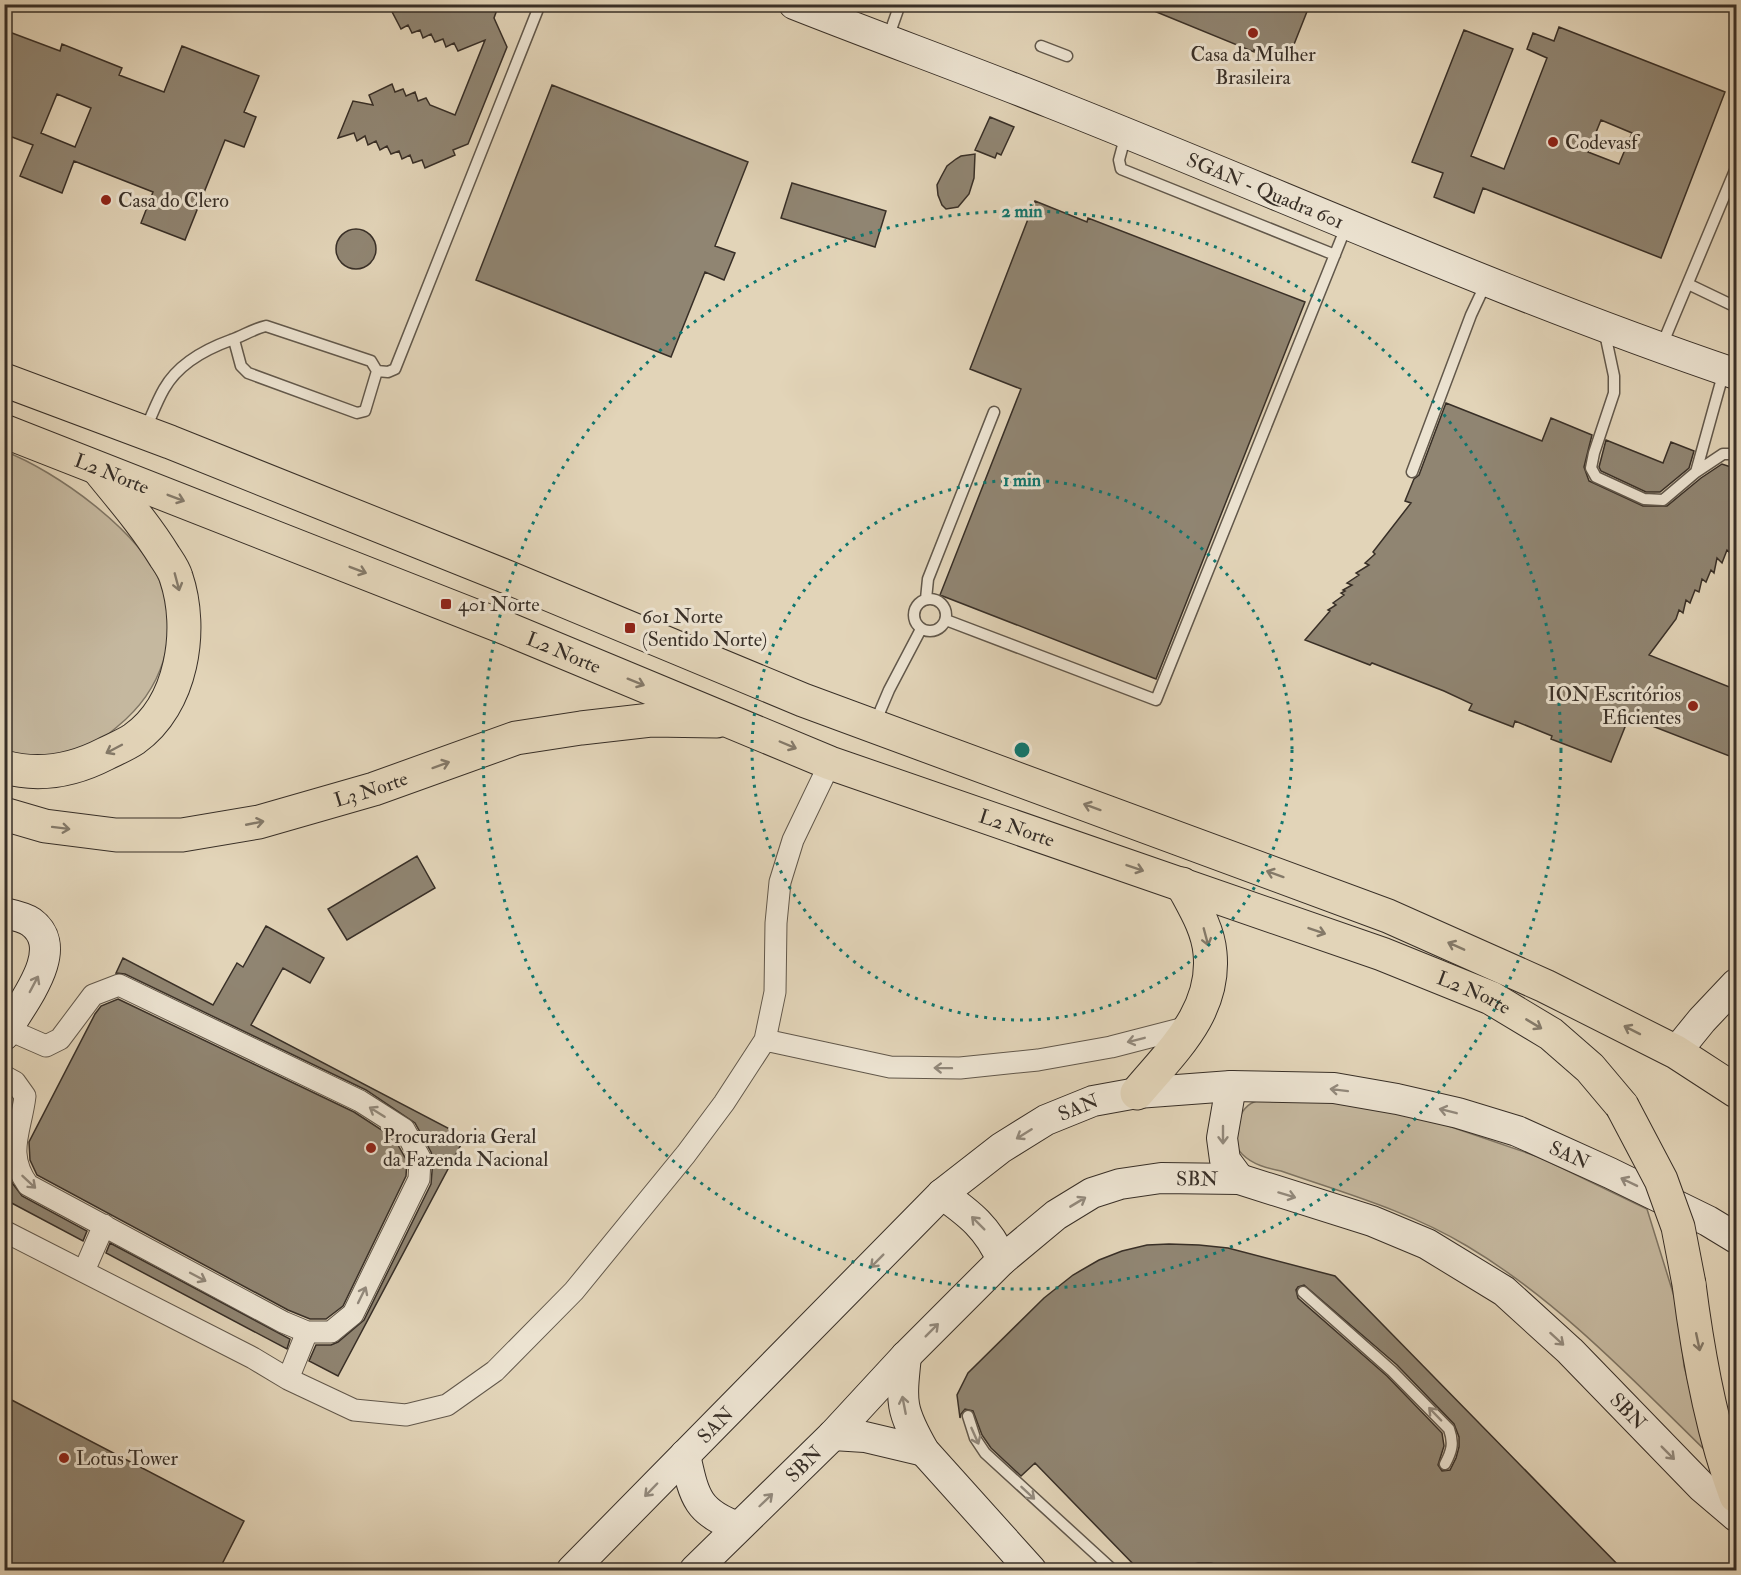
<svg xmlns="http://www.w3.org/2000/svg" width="1741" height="1575" font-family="'IM FELL Double Pica',serif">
	<rect width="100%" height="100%" fill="#e2d4b8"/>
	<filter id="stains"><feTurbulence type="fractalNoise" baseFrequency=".00333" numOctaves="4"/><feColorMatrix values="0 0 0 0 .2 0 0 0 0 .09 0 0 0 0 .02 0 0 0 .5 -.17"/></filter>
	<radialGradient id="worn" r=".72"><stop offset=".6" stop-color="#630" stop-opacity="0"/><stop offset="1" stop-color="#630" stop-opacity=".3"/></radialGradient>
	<path fill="#c5b89f" stroke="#7e7463" stroke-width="1.5" d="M4 451C56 471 140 531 161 584 181 636 161 691 118 726 111 732 102 740 93 744 86 747 78 749 71 751 62 754 50 760 41 760 29 760 16 757 5 756Z
		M1301 1097 1425 1118 1539 1157 1647 1209 1678 1309 1684 1366 1701 1430 1712 1457C1636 1383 1558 1300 1467 1246 1409 1211 1344 1193 1281 1171 1267 1168 1253 1165 1242 1154 1230 1142 1236 1109 1254 1102 1266 1097 1288 1098 1301 1097Z"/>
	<path fill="#908572" stroke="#382f27" stroke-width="1.5" fill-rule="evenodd" d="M388 4H499L494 18 507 47 468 144 453 150 455 155 425 168 422 160 413 163 410 155 402 159 399 151 391 154 387 146 380 150 376 141 368 145 365 136 357 141 354 133 338 138 353 101 373 105 369 95 392 84 395 92 403 89 406 96 415 92 418 101 426 98 430 105 455 115 485 40 458 51 454 43 446 47 443 39 435 42 431 34 423 38 420 30 412 33 408 25 401 29Z
		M1137 4H1310L1287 62 1254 50V52Z
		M1559 27 1725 92 1661 258 1483 188 1474 213 1434 197 1443 173 1412 162 1464 30 1513 49 1471 156 1504 169 1547 58 1527 49 1533 33 1554 41ZM1601 120 1632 133 1619 164 1588 152Z
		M4 30 60 51 62 44 122 68 119 75 164 92 182 46 259 76 244 112 256 117 244 147 225 140 185 240 141 223 153 192 74 161 62 193 20 176 33 145 4 134ZM57 94 91 108 75 147 41 133Z
		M552 85 748 162 715 246 735 253 724 280 705 272 671 357 476 280Z
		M990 117 1014 127 1001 155 997 153 995 158 975 150Z
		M975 154 974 178 969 194 958 207 946 209 942 205 938 195 937 185 941 177 947 166 956 159 961 156Z
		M792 183 886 211 875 247 781 218Z
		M1035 201 1087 222 1088 218 1305 302 1156 679 940 595 1021 389 970 369Z
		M336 249a20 20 0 1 1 40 0a20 20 0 1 1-40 0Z
		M1446 403 1542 441 1551 418 1592 435 1584 467 1589 481 1643 506H1667L1701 478 1722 464 1737 469V527L1730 553 1727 550 1722 563 1717 558 1714 573 1711 570 1706 582 1702 579 1699 592 1695 590 1690 603 1686 600 1683 613 1679 610 1676 619 1649 655 1737 690V759L1629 717 1611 762 1551 739 1552 736 1515 721 1513 727 1469 710 1472 704 1444 691 1372 663 1370 665 1305 640 1330 611 1328 610 1336 605 1333 603 1344 595 1341 593 1345 591 1343 590 1352 585 1347 583 1359 575 1356 573 1369 565 1365 563 1375 554 1373 552 1411 503 1405 501 1414 479 1419 475Z
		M1606 440 1663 463 1671 442 1694 451 1689 468 1660 492H1646L1601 471 1599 467Z
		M417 856 435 888 347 940 328 909Z
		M266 926 324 958 310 983 283 968 251 1025 465 1137 338 1376 309 1361 316 1345H331L338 1342 364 1320 431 1184 433 1159 431 1152 415 1123 366 1090 125 974 116 973 123 958 213 1005 237 963 243 967Z
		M118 999 354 1112 394 1138 407 1161 406 1176 343 1306 326 1319H310L288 1310 37 1175 30 1160 29 1142 95 1014 101 1006Z
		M10 1180 22 1196 87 1231 83 1241 4 1199V1190Z
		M110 1243 290 1339 287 1349 106 1253Z
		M1169 1244 1199 1245 1228 1248 1335 1276 1623 1570H1229L1225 1567 1211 1563H1198L1169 1570H1139L1035 1463 1021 1476 991 1448 982 1435 973 1411 965 1409 961 1414 960 1418 957 1395 968 1373 1044 1298 1073 1275 1099 1260 1122 1251 1147 1245ZM1304 1285 1397 1365 1454 1424 1459 1437V1447L1456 1458 1450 1470 1442 1471 1438 1465 1444 1446 1442 1433 1387 1376 1298 1298 1296 1290 1298 1287Z
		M4 1396 244 1521 219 1570H4Z"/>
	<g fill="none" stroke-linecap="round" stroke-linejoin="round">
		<g stroke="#62584b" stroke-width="13">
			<path id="lane" d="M888 38 900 4
				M1041 46 1067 56
				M1126 134 1119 160 1121 169 1335 255
				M1688 284 1736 307
				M1604 329 1614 376V393L1594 453 1591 468 1596 477 1644 499 1663 500 1696 472 1723 454H1736
				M1662 345 1736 168
				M377 371 388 372 395 369 540 4
				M146 428C152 415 157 401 164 389 178 364 206 349 231 340 243 336 253 329 266 326L371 361 377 371 365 411 357 413 248 373 241 366 234 340
				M1412 472 1471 315 1486 283
				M1696 472 1724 371
				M914 615a16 16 0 1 1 32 0a16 16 0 1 1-32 0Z
				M926 599 928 579 994 412
				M946 620 1156 700 1346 227
				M875 723 889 690 921 629
				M1303 1292 1392 1371 1449 1429C1454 1443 1452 1451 1445 1464
				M968 1416 975 1438 985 1453 1113 1570"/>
		</g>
		<g stroke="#62584b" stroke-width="23">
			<path id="street" d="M765 1040 890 1067 960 1068 1038 1060 1111 1047 1192 1026
				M4 1076 15 1082 25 1096C21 1131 5 1153 28 1185L283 1322 307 1332H331L353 1314 419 1179 420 1158 404 1129 360 1101 119 985 93 995 60 1039 46 1046 7 1029
				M4 1231 253 1358 288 1379 354 1410 406 1415 447 1405 495 1371 574 1291 686 1154 724 1103 765 1040 775 992 776 923 780 882 793 840 830 763
				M84 1271 104 1225
				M288 1379 307 1332"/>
		</g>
		<g stroke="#382f27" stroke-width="32">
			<g id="secondary">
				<path id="s1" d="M794 4C880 38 966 69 1051 103 1279 193 1503 295 1736 374"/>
				<path d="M4 913C13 915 24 917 31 922 69 950 19 1006 4 1035"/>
				<path d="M1676 1052 1702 1020 1736 984"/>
				<path d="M1231 1086 1222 1138 1225 1160 1239 1179"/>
				<path d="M942 1194C970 1214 988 1228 1002 1260"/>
				<path d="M906 1356C901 1403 900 1409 924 1451L1031 1570"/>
				<path d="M833 1435 865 1437 924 1451"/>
				<path d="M685 1455C694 1495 696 1512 738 1527"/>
				<path id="s2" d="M572 1570 942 1194 1001 1148 1046 1120 1093 1101 1137 1093 1231 1086 1334 1088 1397 1099 1458 1113 1517 1131 1610 1173 1708 1221 1736 1238"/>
				<path id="s3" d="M695 1570 833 1435 906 1356 1002 1260 1056 1215 1092 1193 1120 1184 1161 1178 1239 1179 1372 1221 1427 1244 1504 1291 1570 1351 1702 1487 1736 1516"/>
			</g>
		</g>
		<g stroke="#382f27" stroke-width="35">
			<g id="primary">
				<path d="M4 380 170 442 507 577 803 700 1388 916 1545 986 1676 1052 1736 1091"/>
				<path id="s4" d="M4 431 508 629 830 763 1382 954 1491 998 1551 1034 1590 1068 1622 1106"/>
				<path d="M4 767C40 777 74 770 105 754 115 749 125 745 134 739 182 705 194 630 176 577 174 570 169 563 165 557 146 526 122 498 99 470"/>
				<path id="s5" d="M4 814 45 826 116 835H182L259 822 374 789 516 738 581 728 651 720 717 721"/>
				<path d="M1137 1093C1172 1051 1216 1012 1210 953 1208 928 1193 905 1182 884"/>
				<path d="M1689 1284C1698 1355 1711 1429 1736 1496"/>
			</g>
		</g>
		<use href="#lane" stroke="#ece3d1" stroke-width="10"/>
		<use href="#street" stroke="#ece3d1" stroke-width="21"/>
		<use href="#secondary" stroke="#ece3d1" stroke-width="30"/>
		<use href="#primary" stroke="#e2d4b8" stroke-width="33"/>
		<g stroke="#382f27" stroke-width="35" stroke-linecap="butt">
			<path id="primary-bridge" d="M1622 1106 1661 1180 1678 1227 1689 1284"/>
		</g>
		<use href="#primary-bridge" stroke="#e2d4b8" stroke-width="33"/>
	</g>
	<defs><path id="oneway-shaft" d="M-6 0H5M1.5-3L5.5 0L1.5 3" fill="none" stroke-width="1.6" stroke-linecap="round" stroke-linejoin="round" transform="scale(1.5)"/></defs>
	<g stroke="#847968">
		<use href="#oneway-shaft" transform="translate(176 498) rotate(21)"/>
		<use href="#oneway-shaft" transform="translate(358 570) rotate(21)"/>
		<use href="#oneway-shaft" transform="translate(177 582) rotate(75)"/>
		<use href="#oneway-shaft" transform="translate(636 682) rotate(22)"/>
		<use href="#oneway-shaft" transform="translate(788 745) rotate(23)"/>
		<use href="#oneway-shaft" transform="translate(114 749) rotate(152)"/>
		<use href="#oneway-shaft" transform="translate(441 765) rotate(-20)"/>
		<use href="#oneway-shaft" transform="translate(1092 807) rotate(-160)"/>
		<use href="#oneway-shaft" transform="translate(255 823) rotate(-11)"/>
		<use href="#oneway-shaft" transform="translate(61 828) rotate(7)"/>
		<use href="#oneway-shaft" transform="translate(1135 868) rotate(19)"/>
		<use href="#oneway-shaft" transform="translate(1275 874) rotate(-160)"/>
		<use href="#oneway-shaft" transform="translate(1317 931) rotate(19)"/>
		<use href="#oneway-shaft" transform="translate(1206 937) rotate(75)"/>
		<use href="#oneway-shaft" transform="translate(1456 946) rotate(-156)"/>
		<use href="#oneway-shaft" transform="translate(1534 1024) rotate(31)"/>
		<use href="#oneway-shaft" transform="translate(1632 1030) rotate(-153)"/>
		<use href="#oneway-shaft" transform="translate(1698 1342) rotate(78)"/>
	</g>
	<g stroke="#92897c">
		<use href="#oneway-shaft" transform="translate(34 984) rotate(-62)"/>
		<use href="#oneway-shaft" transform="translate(1136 1040) rotate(166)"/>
		<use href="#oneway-shaft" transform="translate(943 1068) rotate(-179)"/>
		<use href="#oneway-shaft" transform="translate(1339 1090) rotate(-173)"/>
		<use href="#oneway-shaft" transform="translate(1448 1111) rotate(-166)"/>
		<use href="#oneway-shaft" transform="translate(377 1112) rotate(-148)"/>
		<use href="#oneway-shaft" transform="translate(1024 1134) rotate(148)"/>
		<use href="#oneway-shaft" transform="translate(1223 1135) rotate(90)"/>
		<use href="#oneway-shaft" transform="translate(29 1182) rotate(43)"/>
		<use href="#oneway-shaft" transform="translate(1629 1182) rotate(-154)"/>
		<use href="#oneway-shaft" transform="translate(1287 1195) rotate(17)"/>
		<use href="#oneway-shaft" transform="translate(1078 1202) rotate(-31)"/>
		<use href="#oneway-shaft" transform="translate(978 1223) rotate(-135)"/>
		<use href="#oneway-shaft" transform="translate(877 1261) rotate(135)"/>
		<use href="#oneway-shaft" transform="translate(198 1277) rotate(28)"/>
		<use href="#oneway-shaft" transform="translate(362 1295) rotate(-64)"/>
		<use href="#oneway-shaft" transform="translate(932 1330) rotate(-45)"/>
		<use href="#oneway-shaft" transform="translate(1557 1339) rotate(42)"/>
		<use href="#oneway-shaft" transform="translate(904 1405) rotate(-101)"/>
		<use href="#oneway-shaft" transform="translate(1435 1414) rotate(-134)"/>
		<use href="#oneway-shaft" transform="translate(975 1436) rotate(66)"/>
		<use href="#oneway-shaft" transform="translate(1668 1453) rotate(45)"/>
		<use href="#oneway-shaft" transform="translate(651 1490) rotate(134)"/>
		<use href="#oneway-shaft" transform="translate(1028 1493) rotate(43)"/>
		<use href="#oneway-shaft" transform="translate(766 1500) rotate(-44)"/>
	</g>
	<g fill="none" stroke="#0f766e" stroke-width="3" stroke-dasharray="3 6">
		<circle cx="1022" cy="750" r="270"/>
		<circle cx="1022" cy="750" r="539"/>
	</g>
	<g fill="#8f2418" stroke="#ece3d1" stroke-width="2">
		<circle cx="1253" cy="33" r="6"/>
		<circle cx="1553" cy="142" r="6"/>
		<circle cx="106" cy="200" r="6"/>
		<rect x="440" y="598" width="12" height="12" rx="3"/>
		<rect x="624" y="622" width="12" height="12" rx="3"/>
		<circle cx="1693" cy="706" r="6"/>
		<circle cx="371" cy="1148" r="6"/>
		<circle cx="64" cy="1458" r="6"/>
	</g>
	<g text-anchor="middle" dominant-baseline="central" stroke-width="6" stroke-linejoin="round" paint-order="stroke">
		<g font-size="20" fill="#382f27" stroke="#ece3d1" text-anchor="start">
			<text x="1253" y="54" text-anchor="middle">Casa da Mulher<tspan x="1253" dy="23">Brasileira</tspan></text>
			<text x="1565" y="142">Codevasf</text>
			<text x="118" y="200">Casa do Clero</text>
			<text x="458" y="604">401 Norte</text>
			<text x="642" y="616">601 Norte<tspan x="642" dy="23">(Sentido Norte)</tspan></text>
			<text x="1681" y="694" text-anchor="end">ION Escritórios<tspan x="1681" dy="23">Eficientes</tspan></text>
			<text x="383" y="1136">Procuradoria Geral<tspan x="383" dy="23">da Fazenda Nacional</tspan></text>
			<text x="76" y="1458">Lotus Tower</text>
		</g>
		<g font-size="20" fill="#382f27" stroke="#ece3d1">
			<text stroke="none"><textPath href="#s1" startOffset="507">SGAN - Quadra 601</textPath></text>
			<text stroke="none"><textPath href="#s4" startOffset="116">L2 Norte</textPath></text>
			<text stroke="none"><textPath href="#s4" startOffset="602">L2 Norte</textPath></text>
			<text stroke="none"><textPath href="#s5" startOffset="375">L3 Norte</textPath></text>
			<text stroke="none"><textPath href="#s4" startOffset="1088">L2 Norte</textPath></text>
			<text stroke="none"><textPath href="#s4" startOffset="1574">L2 Norte</textPath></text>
			<text stroke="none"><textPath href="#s2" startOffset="690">SAN</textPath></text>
			<text stroke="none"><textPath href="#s2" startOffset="1194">SAN</textPath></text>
			<text stroke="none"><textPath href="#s3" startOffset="656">SBN</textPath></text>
			<text stroke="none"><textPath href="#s3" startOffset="1160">SBN</textPath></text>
			<text stroke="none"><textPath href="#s2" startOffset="204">SAN</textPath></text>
			<text stroke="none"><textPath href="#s3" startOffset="152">SBN</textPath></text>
		</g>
	</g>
	<circle cx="1022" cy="750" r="9" fill="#0f766e" stroke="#ece3d1" stroke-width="3"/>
	<g font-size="18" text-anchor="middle" font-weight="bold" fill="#0f766e" stroke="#ece3d1" stroke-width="6" stroke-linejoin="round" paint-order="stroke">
		<text x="1022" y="217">2 min</text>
		<text x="1022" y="486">1 min</text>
	</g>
	<rect width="1741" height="1575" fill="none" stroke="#e2d4b8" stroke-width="24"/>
	<rect x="6" y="6" width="1729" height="1563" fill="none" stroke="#382f27" stroke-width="3"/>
	<rect x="12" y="12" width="1717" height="1551" fill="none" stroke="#382f27" stroke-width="1.5"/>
	<rect width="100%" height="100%" filter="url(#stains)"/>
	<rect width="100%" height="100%" fill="url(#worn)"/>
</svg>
